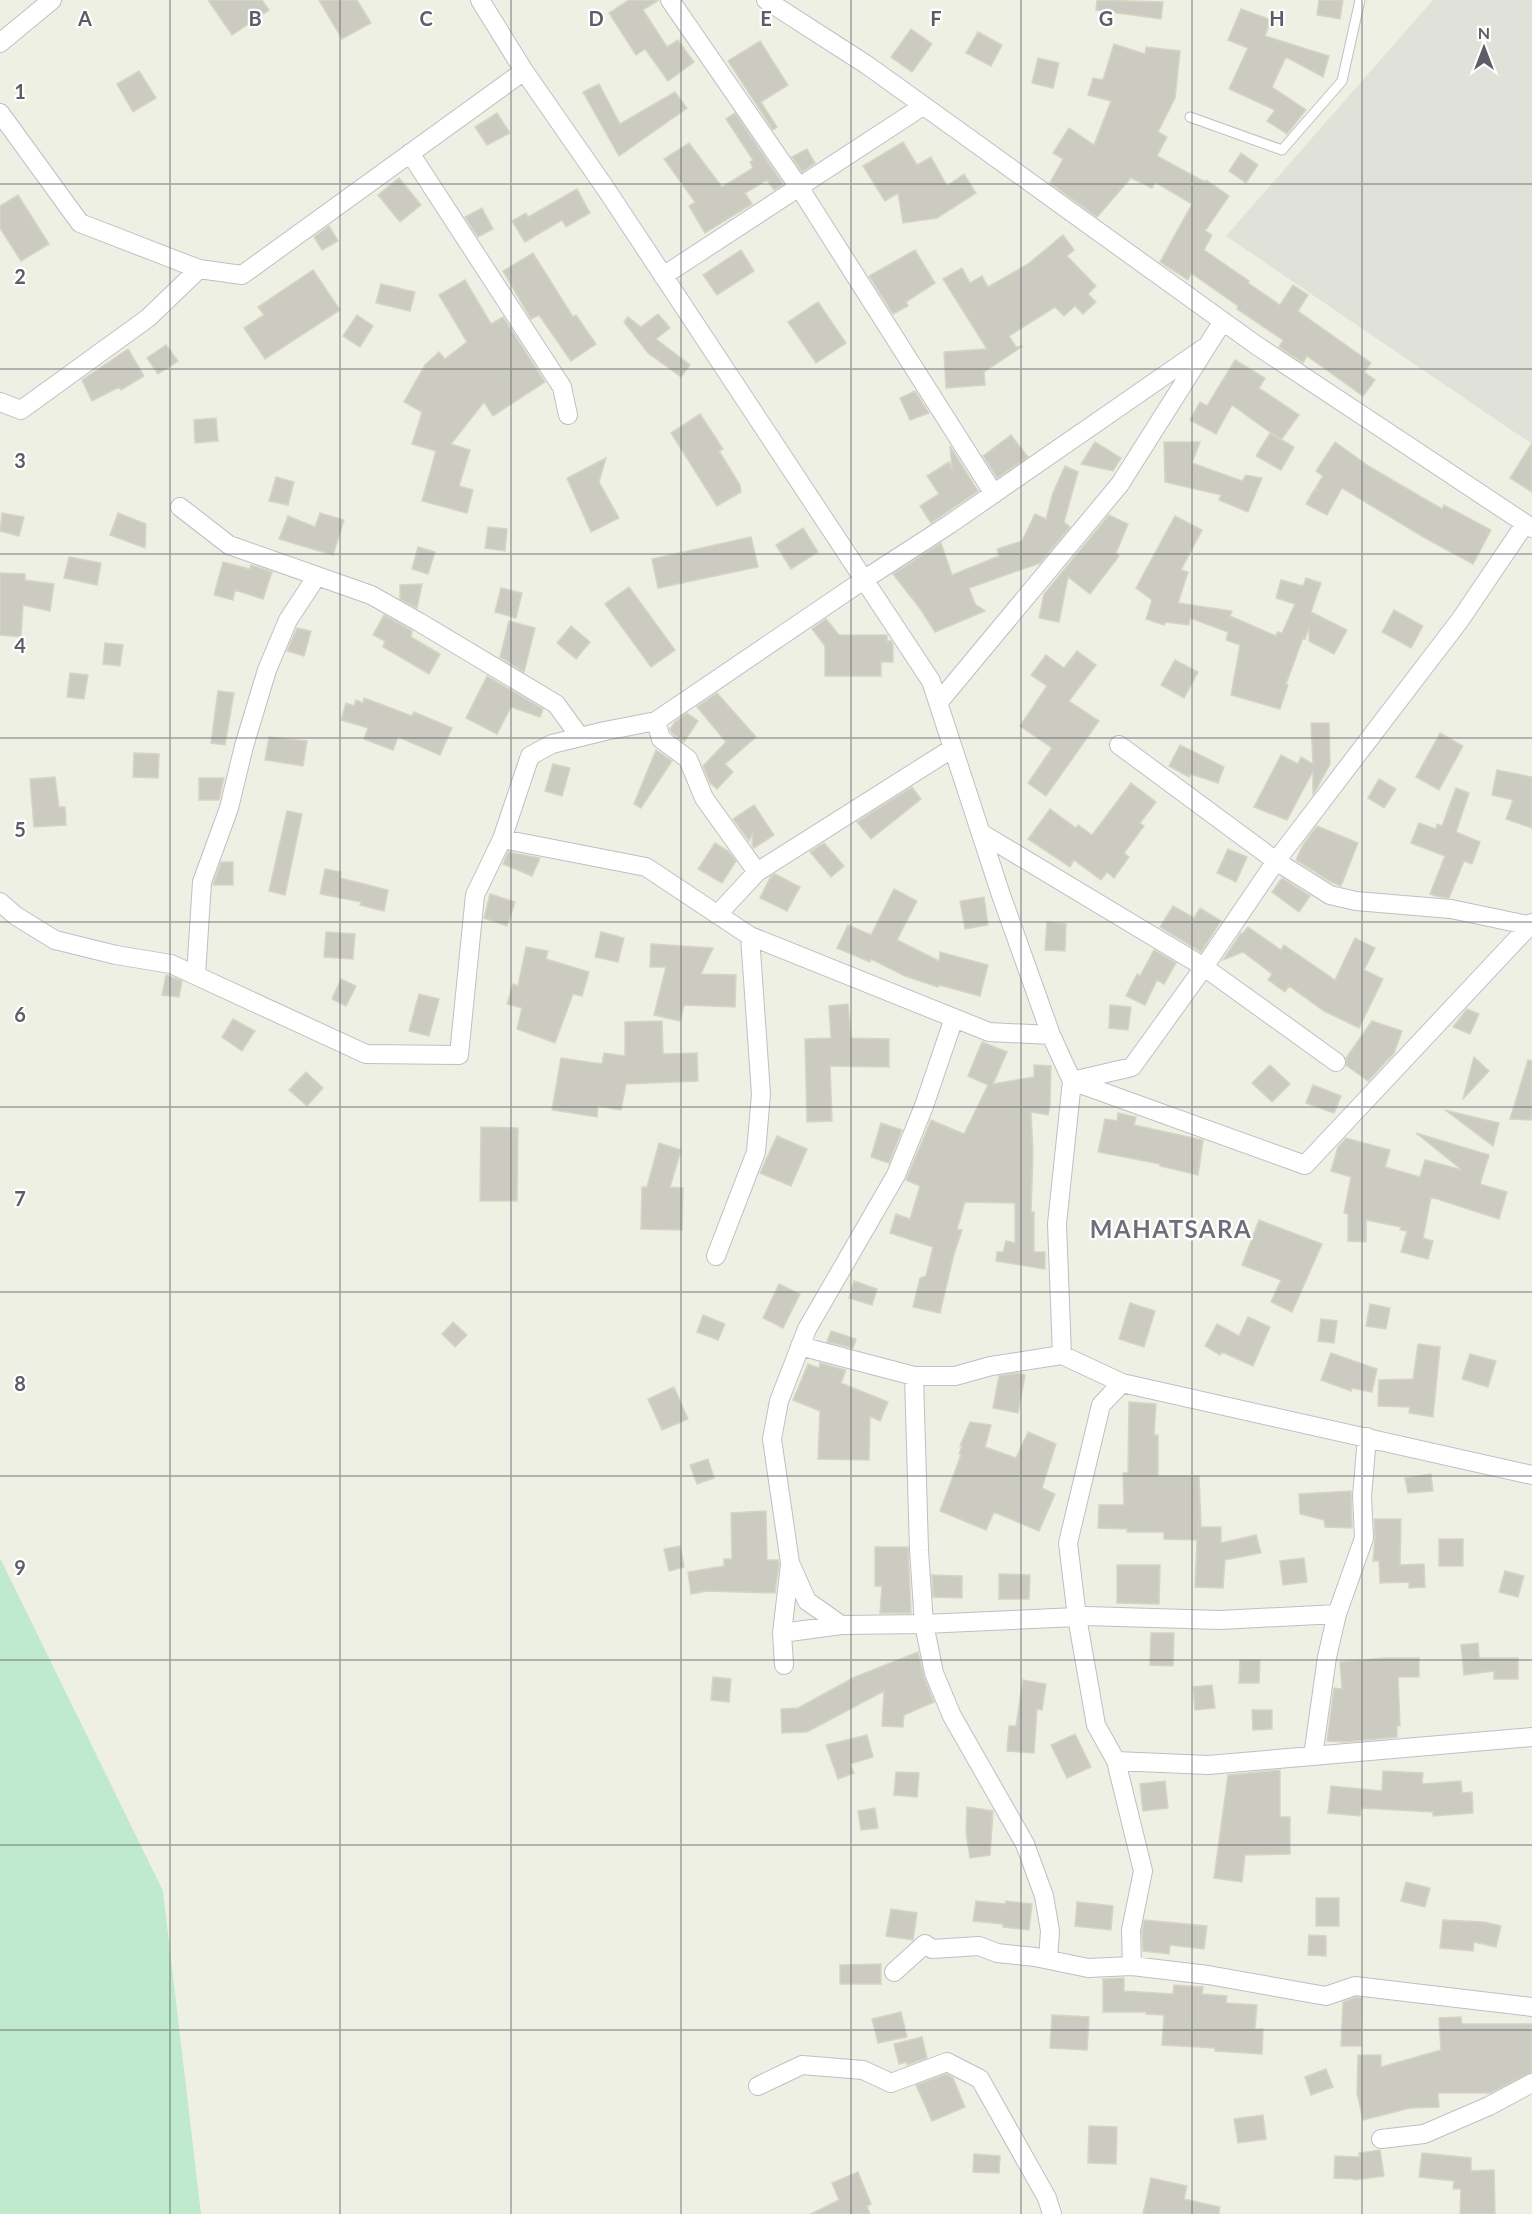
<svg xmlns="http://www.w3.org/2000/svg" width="1532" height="2214" font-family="Lato,sans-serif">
	<rect width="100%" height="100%" fill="#eff0e4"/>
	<path fill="#e0e1d9" d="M1433 0H1532V444L1226 236Z"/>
	<path fill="#bfeacd" d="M0 1558 163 1891 201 2214H0Z"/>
	<path fill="#cbcbc1" stroke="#d5d6c2" stroke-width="1.5" d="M208 0H262L269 10 232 35Z
		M319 0H357L371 23 342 39Z
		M629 0H659L643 10 667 47 678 40 694 62 668 81 645 49 636 55 609 13Z
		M1097 0 1163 2 1161 19 1096 10Z
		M1319 0H1343L1340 19 1317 15Z
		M1241 9 1271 20 1265 36 1329 56 1323 77 1286 57 1272 87 1306 110 1287 134 1267 121 1275 110 1229 89 1248 48 1228 40Z
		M911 29 932 44 912 72 891 57Z
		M978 32 1002 45 991 66 966 53Z
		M760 41 788 85 761 102 777 127 773 130 728 61Z
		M1114 44 1145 54 1146 47 1180 51 1175 98 1158 132 1167 137 1157 156 1205 182 1206 180 1229 196 1205 231 1212 235 1204 250 1249 281 1248 283 1280 305 1293 285 1308 295 1298 311 1371 363 1364 372 1375 380 1363 396 1307 356 1303 363 1279 347 1283 340 1237 309 1238 306 1191 273 1188 280 1160 262 1192 204 1155 182 1152 188 1131 178 1097 217 1050 183 1063 159 1053 153 1069 128 1094 145 1111 101 1088 95 1093 78 1103 80Z
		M1038 58 1059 63 1053 88 1032 83Z
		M139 71 156 98 133 112 117 84Z
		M599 84 620 124 675 92 687 108 619 156 583 92Z
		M497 113 510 133 487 145 475 127Z
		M735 113 783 184 774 190 767 180 745 193 752 204 705 233 689 206 695 202 664 159 689 143 722 187 753 168 750 162 753 160 726 119Z
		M903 142 917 165 931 157 947 186 964 174 976 193 937 218 903 223 898 193 885 201 863 166Z
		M807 149 815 163 802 172 792 157Z
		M1241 153 1258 165 1246 183 1229 171Z
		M399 178 421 205 400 222 378 195Z
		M577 189 590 213 566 227 562 220 525 242 512 221 526 213 528 217Z
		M18 195 49 244 21 261 0 228V206Z
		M482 208 493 229 478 237 465 217Z
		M329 226 338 241 322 250 314 237Z
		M1063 235 1074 250 1067 256 1096 286 1088 294 1096 302 1083 314 1075 306 1064 316 1055 307 1009 336 1016 347 1023 346 984 372 985 385 946 388 944 352 987 349 943 279 962 268 970 283 982 276 988 287 1028 264Z
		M741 250 754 271 717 295 703 275Z
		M915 250 935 283 906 302 908 306 893 314 869 276Z
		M533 253 573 317 576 315 596 344 571 361 539 315 531 319 503 271Z
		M313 270 340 310 265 359 244 328 264 315 258 307Z
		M465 280 491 324 503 317 545 382 493 416 484 402 451 444 470 450 459 486 473 490 467 513 422 501 436 451 412 444 422 412 404 402 425 365 439 352 445 359 467 342 439 295Z
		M381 284 415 292 410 311 376 303Z
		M818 302 846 343 816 363 788 322Z
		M658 314 670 328 656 339 690 365 681 377 648 353 624 322 628 317 641 327Z
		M357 315 373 326 360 347 343 336Z
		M166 345 178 361 158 374 147 358Z
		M128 349 144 376 121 390 119 387 92 401 82 380Z
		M1235 360 1265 378 1259 388 1299 415 1281 440 1232 405 1216 434 1190 420 1200 402 1207 406Z
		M915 391 929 413 910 420 900 398Z
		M700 414 723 449 719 451 740 485 741 492 717 506 671 433Z
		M216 418 218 441 195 443 194 420Z
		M1270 433 1294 447 1281 470 1256 456Z
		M1011 435 1028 457 997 478 983 456Z
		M1095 442 1121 458 1113 471 1081 464Z
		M1164 442H1200L1192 463 1242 481 1246 475 1262 478 1248 512 1219 500 1221 495 1165 482Z
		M1335 442 1370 467 1442 509 1444 505 1491 530 1473 564 1425 538 1342 488 1327 515 1306 504 1314 490 1319 491 1315 489 1323 476 1316 471Z
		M1532 443V492L1510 478Z
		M950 446 978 491 931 523 920 506 939 494 927 476 949 462 952 470Z
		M606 458 599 482 619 518 591 532 567 478Z
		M1065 466 1078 472 1064 522 1070 527 1040 563 969 588 975 604 985 611 935 632 921 610 893 574 941 543 952 575 999 556 997 549 1022 541 1035 514 1046 519 1053 493Z
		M276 477 294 482 288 505 269 501Z
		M2 513 24 517 19 536 0 531Z
		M118 513 146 524 145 548 110 535Z
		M320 513 344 520 333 555 279 539 288 516 315 527Z
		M1109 515 1128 524 1116 553 1119 556 1090 594 1068 577 1059 622 1039 618 1044 594Z
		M1175 516 1202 530 1181 570 1188 572 1178 603 1232 611 1230 616 1276 636 1277 632 1282 633 1295 604 1276 598 1281 580 1303 586 1306 578 1321 583 1311 612 1347 630 1334 654 1309 641V627L1305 639 1303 638 1286 684 1288 685 1280 709 1231 695 1240 645 1226 640 1228 632 1190 618 1189 625 1165 622 1164 625 1146 619 1152 600 1136 588Z
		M488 527 507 529 505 551 485 548Z
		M803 528 818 552 791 569 776 545Z
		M751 537 758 567 658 588 652 559Z
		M418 547 435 552 428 574 412 569Z
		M69 557 101 563 97 585 64 578Z
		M223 562 250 569 251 565 272 572 263 599 235 590 233 600 214 595Z
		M0 573 25 574V580L54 584 50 611 23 605 21 637 0 635Z
		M422 584 417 608 400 599V585Z
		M629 587 675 650 651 667 605 604Z
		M501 588 522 593 516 618 495 612Z
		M1394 610 1423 626 1411 648 1382 632Z
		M384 615 412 631 411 637 440 654 429 674 383 647 385 641 373 635Z
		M826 619 839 635H887V641H891L893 645V662H881V676H825V646L812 629Z
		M509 621 535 628 524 672 500 657Z
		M571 626 590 642 576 659 557 643Z
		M297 628 311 631 304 656 287 651Z
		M105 643 123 645 120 666 103 664Z
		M1077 651 1096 665 1069 701 1099 721 1046 796 1028 783 1052 748 1020 726 1047 686 1031 675 1046 655 1064 668Z
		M1175 660 1198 672 1184 698 1161 685Z
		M70 673 88 675 84 699 67 697Z
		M487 676 543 709 540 717 511 707 497 734 466 718Z
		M218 691 234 693 225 745 211 743Z
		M717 693 756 737 725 764 733 772 717 789 710 783 703 766 726 742 697 707Z
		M364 698 412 716 414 712 452 728 440 755 398 737 393 750 364 739 368 728 341 720 346 703 354 706 356 700 363 703Z
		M687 713 698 721 684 742 671 732 670 729 675 722Z
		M1311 723H1329L1330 764 1317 788 1313 794V771L1287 820 1254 807 1281 755 1298 764 1301 757 1313 764Z
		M1440 733 1463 746 1439 790 1416 777Z
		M269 737 307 741 303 766 265 760Z
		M1180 745 1224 767 1218 783 1191 774 1189 777 1169 766Z
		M656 750 672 761 641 808 634 804Z
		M134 753 159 754 158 778 133 777Z
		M553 764 570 768 562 796 545 791Z
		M1497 770 1532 777V828L1506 819 1513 800 1492 795Z
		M55 777 59 807H65L66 825 34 827 30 779Z
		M199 778H224L219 800H199Z
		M1379 779 1396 789 1384 808 1368 798Z
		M1131 783 1156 802 1140 823 1144 826 1124 853 1129 857 1114 878 1107 872 1101 880 1074 860 1070 867 1028 839 1050 809 1076 828 1078 825 1092 835Z
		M912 787 921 799 871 839 857 822Z
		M1456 788 1469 793 1456 832 1480 842 1472 864 1464 861 1449 898 1436 896 1430 894 1445 856 1411 843 1419 823 1436 829 1437 824 1442 826Z
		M754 805 774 835 754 848 752 845 753 833 749 841 733 819Z
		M287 811 302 814 285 895 269 891Z
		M1317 826 1358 843 1341 886 1331 882 1296 860 1303 845Z
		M715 843 728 851 736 861 722 883 698 869Z
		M824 843 844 866 831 877 810 852Z
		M1228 849 1247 857 1236 882 1217 873Z
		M508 852 540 858 532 876 503 864Z
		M221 862H233V885H213Z
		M325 869 341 872 340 878 388 890 384 911 360 905 361 902 320 894Z
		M775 874 800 887 787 911 760 898 770 878 772 879 770 877Z
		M1282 878 1310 896 1299 912 1272 892Z
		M894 889 917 901 897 940 939 961 940 952 988 965 980 996 939 985 938 987 905 976 871 959 870 962 837 948 848 925 871 935Z
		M490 894 515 902 507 926 484 918Z
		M984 897 988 925 965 929 960 901Z
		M1173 906 1194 918 1200 908 1221 921 1201 952 1160 927Z
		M1047 922 1066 924 1065 951 1045 950Z
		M1248 927 1281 950 1284 945 1335 980 1355 938 1375 948 1364 970 1383 979 1359 1028 1324 1011 1289 986 1285 992 1268 980 1272 974 1267 970 1243 952 1223 960 1241 933 1242 934Z
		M326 932 355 934 353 959 324 957Z
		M601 932 624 938 618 962 595 957Z
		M651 944 713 948 701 974 736 975 735 1007 684 1005 680 1021 654 1015 666 967H650Z
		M526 947 548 951 546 959 589 972 582 996 573 994 555 1043 517 1029 522 1008 507 1004 513 984 518 986Z
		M1154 950 1176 963 1164 984 1157 980 1145 1005 1126 996 1137 974 1140 976Z
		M166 975 182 981 179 997 162 995Z
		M341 979 356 986 346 1006 332 999Z
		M419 994 439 999 429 1036 409 1031Z
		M848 1004 851 1038 889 1039V1067L830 1066 832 1121 807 1122 805 1039 831 1038 829 1006Z
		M1110 1005 1131 1007 1128 1030 1109 1028Z
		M1467 1009 1479 1014 1470 1034 1453 1027Z
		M233 1019 255 1031 242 1051 222 1037Z
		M662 1021 663 1054 697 1053 698 1081 626 1084 621 1110 598 1106 597 1117 552 1110 561 1058 602 1064 604 1053 625 1056V1022Z
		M1372 1021 1402 1031 1394 1053 1368 1081 1346 1065V1058Z
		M982 1042 1007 1052 993 1084 1034 1077V1065L1051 1066 1050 1105 1048 1115 1031 1112 1033 1153 1031 1212H1034V1252H1045V1269L996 1261 997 1252H1003L1006 1241 1015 1243V1203L965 1202 957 1229 962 1230 954 1254 940 1313 913 1307 920 1278 926 1276 933 1247 890 1233 896 1214 910 1219 920 1186 906 1180 931 1120 964 1134 988 1085 968 1076Z
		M1474 1057 1489 1071 1463 1099Z
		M1528 1060 1532 1061V1120L1510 1119Z
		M1270 1065 1290 1084 1272 1102 1252 1083Z
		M306 1072 323 1088 307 1106 289 1090Z
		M1313 1085 1341 1096 1334 1113 1306 1103Z
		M1445 1110 1499 1123 1493 1146Z
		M1118 1113 1136 1117 1134 1125 1203 1140 1198 1175 1160 1166V1164L1098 1152 1105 1119 1117 1121Z
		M881 1123 902 1130 889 1163 871 1157Z
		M481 1127 518 1128 517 1201H480Z
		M1416 1133 1489 1155 1480 1184 1507 1192 1499 1219 1431 1197 1423 1238 1433 1241 1428 1259 1401 1252 1407 1231 1400 1230 1401 1227 1366 1220V1242L1348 1241V1214L1344 1213 1351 1177 1331 1171 1338 1147 1346 1138 1390 1150 1385 1167 1420 1177 1425 1160 1462 1170Z
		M777 1136 807 1149 791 1186 760 1173Z
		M659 1143 681 1150 670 1187 683 1188 682 1230 641 1229 642 1187H647Z
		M1259 1220 1322 1244 1292 1312 1271 1302 1281 1280 1242 1265Z
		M854 1281 877 1289 872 1305 849 1298Z
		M779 1284 800 1294 783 1328 763 1318Z
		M1130 1303 1155 1311 1144 1347 1119 1339Z
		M1370 1304 1390 1308 1386 1329 1366 1326Z
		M703 1315 725 1324 718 1340 697 1332Z
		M1248 1317 1270 1327 1253 1366 1222 1352 1220 1355 1205 1346 1217 1324 1239 1336Z
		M1321 1319 1337 1321 1334 1343 1318 1341Z
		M453 1322 467 1335 455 1347 442 1334Z
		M831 1331 856 1339 853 1348 827 1342Z
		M1418 1344 1440 1347 1433 1417 1409 1413 1410 1407 1378 1406 1379 1380 1413 1379Z
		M1331 1353 1377 1369 1372 1392 1352 1388 1351 1391 1321 1380Z
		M1470 1354 1496 1361 1488 1387 1462 1379Z
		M820 1363 846 1370 841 1383 888 1402 880 1421 870 1416 869 1460 818 1459 820 1411 793 1400 808 1364 819 1368Z
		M1018 1373 1025 1375 1018 1413 993 1408 999 1376Z
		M674 1387 688 1419 662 1430 648 1399Z
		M1129 1402 1156 1404 1154 1435H1158V1476H1199L1201 1527H1221V1543L1256 1535 1261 1553 1225 1560 1223 1588 1195 1587 1197 1540 1164 1539V1532H1127V1529L1098 1528 1099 1505H1124L1123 1473H1128Z
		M970 1422 991 1425 985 1447 1016 1458 1028 1432 1056 1444 1042 1488 1055 1494 1039 1531 994 1512 986 1530 940 1511 961 1455 959 1454 962 1446H960Z
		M708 1459 714 1478 697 1484 690 1465Z
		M1431 1474 1433 1491 1408 1493 1405 1478Z
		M1351 1491 1352 1528 1325 1527 1324 1520 1300 1514 1299 1494Z
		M766 1511 767 1560H778L779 1564 775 1593 707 1591 691 1594 688 1572 724 1566V1559H732L731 1513Z
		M1374 1519H1401L1400 1565 1424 1564 1425 1587 1409 1588V1582L1380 1583 1379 1561H1373L1375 1538Z
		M1439 1539H1463V1566H1439Z
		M680 1546 684 1567 669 1571 664 1549Z
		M875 1547H908L911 1613H880L882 1586H875Z
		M1304 1558 1307 1582 1283 1585 1280 1561Z
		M1117 1565H1160L1159 1604 1117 1603Z
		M1505 1571 1524 1576 1518 1597 1499 1592Z
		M999 1574 1030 1575 1029 1599H999Z
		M932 1575 962 1576V1598L933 1597Z
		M1151 1633H1174L1173 1666 1150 1665Z
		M1478 1643 1479 1658H1518V1679H1494V1671L1464 1675 1461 1645Z
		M918 1652 924 1677 934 1702 904 1715 903 1727 882 1726 884 1691 807 1732 782 1733 781 1709 798 1708 855 1677Z
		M1385 1658H1419V1677H1398L1400 1726H1397V1737L1345 1742 1327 1741 1334 1688 1342 1689 1340 1662Z
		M1240 1660H1260L1259 1683H1239Z
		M713 1677 731 1679 729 1702 711 1700Z
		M1023 1680 1046 1684 1042 1710 1037 1709 1034 1753 1007 1751 1009 1726H1016Z
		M1212 1685 1215 1708 1195 1710 1193 1687Z
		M1252 1710H1272V1729L1253 1730Z
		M1075 1734 1091 1767 1067 1778 1051 1745Z
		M867 1735 873 1757 850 1764 854 1773 838 1779 826 1745Z
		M1280 1770V1817H1290V1854L1245 1855 1242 1882 1214 1878 1228 1775Z
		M1383 1771 1423 1773 1422 1784 1461 1781 1462 1793 1472 1792 1473 1813 1433 1816V1812L1361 1808 1360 1816 1328 1813 1331 1786 1382 1791Z
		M896 1772 919 1773 917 1797 894 1795Z
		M1165 1781 1168 1808 1143 1811 1140 1784Z
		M967 1807 993 1811 990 1855 970 1858 966 1832Z
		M875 1808 878 1828 861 1830 858 1811Z
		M1406 1882 1430 1888 1425 1907 1401 1901Z
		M1316 1898H1339V1926H1316Z
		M976 1901 1005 1904 1006 1901 1032 1904 1029 1930 1003 1927V1924L973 1921Z
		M1077 1902 1113 1906 1111 1930 1075 1926Z
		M891 1909 917 1913 913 1940 886 1936Z
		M1144 1920 1207 1926 1204 1949 1170 1945 1169 1954 1143 1951 1142 1931Z
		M1443 1920 1484 1922 1501 1926 1496 1947 1474 1942 1473 1951 1440 1948Z
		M1309 1935 1326 1936V1956L1308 1955Z
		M881 1964V1984H840V1965Z
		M1124 1978V1991L1173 1994 1174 1985 1203 1987 1202 1994 1227 1996 1226 2003 1257 2005 1255 2029H1263L1262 2054 1215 2051V2048L1162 2045 1164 2015 1146 2014V2012H1103V1979Z
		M1356 1997 1362 1998 1361 2046H1341L1343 2002Z
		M901 2012 907 2037 878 2043 872 2019Z
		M1052 2015 1089 2017 1087 2050 1050 2048Z
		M1461 2017 1462 2024H1532V2072L1490 2093H1438L1439 2107 1410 2108 1363 2120 1357 2093 1358 2055H1381V2067L1441 2050 1439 2018Z
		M922 2037 927 2058 907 2065 906 2062 899 2064 894 2044Z
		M1326 2069 1333 2087 1311 2095 1305 2077Z
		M946 2074 953 2078 965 2107 932 2121 916 2085Z
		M1263 2115 1266 2139 1238 2143 1234 2119Z
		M1089 2126 1117 2127 1116 2164 1088 2163Z
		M1380 2150 1384 2176 1354 2180V2179L1334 2178 1335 2156 1360 2157 1359 2153Z
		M1422 2153 1471 2158V2171L1494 2170 1495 2214H1460L1461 2189H1453L1454 2181 1419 2177Z
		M974 2154 1000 2156 999 2173 973 2172Z
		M858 2172 871 2204 867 2206 870 2214H811L839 2200 832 2183Z
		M1151 2178 1187 2186 1184 2199 1220 2207 1219 2214H1143Z"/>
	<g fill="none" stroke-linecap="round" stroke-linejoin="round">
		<g stroke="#bebfc7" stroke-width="11">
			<path id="lane" d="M1190 117 1282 150 1342 81 1360 0"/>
		</g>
		<g stroke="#bebfc7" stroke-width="20">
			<path id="street" d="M480 0 524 71 606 189 931 681 1001 895 1051 1035 1072 1081 1057 1224 1062 1355 1122 1383 1532 1475
				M670 0 799 187 994 494
				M766 0 867 65 1256 345 1532 528
				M0 43 52 0
				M0 113 80 223 199 269 242 275 524 71
				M410 153 562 387 568 415
				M663 276 923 106
				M0 402 21 410 148 318 199 269
				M180 507 229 545 371 595 419 622 556 704 580 737
				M938 703 1120 484 1223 321
				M656 721 661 739 688 759 704 798 757 872
				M1119 745 1276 861 1330 895 1356 901 1451 909 1532 926
				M981 833 1204 967 1336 1062
				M502 839 646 867 750 936 989 1032 1051 1035
				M0 902 16 916 55 940 116 955 171 964 366 1054 459 1055 475 895 502 839 530 756 552 744 605 731 656 721 865 579 950 524 1207 346
				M717 915 757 872 953 748
				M196 975 202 882 229 808 244 746 267 670 288 620 317 576
				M954 1018 924 1106 896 1175 807 1329 779 1401 772 1439 790 1563 807 1601 841 1625 924 1624 1077 1617 1096 1725 1116 1761 1143 1871 1131 1930 1132 1966
				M1072 1081 1132 1067 1204 967 1276 861 1460 620 1525 524
				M1072 1081 1305 1165 1532 923
				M716 1256 756 1152 761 1094 750 936
				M800 1346 914 1376H955L991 1366 1062 1355
				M914 1376 919 1550 924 1624 934 1673 952 1716 1025 1844 1044 1896 1050 1931 1048 1959
				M1122 1383 1101 1405 1068 1543 1077 1617 1086 1616 1220 1620 1337 1614
				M782 1633 790 1565
				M784 1665 782 1633 841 1625
				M1313 1756 1327 1657 1337 1614 1364 1538 1362 1496 1367 1437
				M1116 1761 1208 1765 1532 1737
				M894 1972 925 1944 932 1949 979 1946 997 1953 1035 1957 1088 1968 1132 1966 1208 1975 1326 1996 1355 1986 1532 2007
				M758 2086 802 2065 863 2070 891 2083 947 2062 980 2079 1047 2198 1052 2214
				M1381 2139 1424 2134 1489 2106 1532 2083"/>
		</g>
		<use href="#lane" stroke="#fff" stroke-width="9"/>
		<use href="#street" stroke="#fff" stroke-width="18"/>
	</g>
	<path fill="none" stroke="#5c5d66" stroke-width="1.5" stroke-opacity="0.55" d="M170 0V2214M340 0V2214M511 0V2214M681 0V2214M851 0V2214M1021 0V2214M1192 0V2214M1362 0V2214M0 184H1532M0 369H1532M0 554H1532M0 738H1532M0 922H1532M0 1107H1532M0 1292H1532M0 1476H1532M0 1660H1532M0 1845H1532M0 2030H1532"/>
	<g text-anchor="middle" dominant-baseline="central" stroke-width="4.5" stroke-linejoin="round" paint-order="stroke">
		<g font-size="24" font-weight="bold" letter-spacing="1.5" fill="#6d6f79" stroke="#fff">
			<text x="1171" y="1228">MAHATSARA</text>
		</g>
	</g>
	<g font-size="20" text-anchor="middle" font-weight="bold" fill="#5c5d66" stroke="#fff" stroke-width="4.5" stroke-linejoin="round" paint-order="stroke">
		<text x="85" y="26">A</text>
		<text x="255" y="26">B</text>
		<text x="426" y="26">C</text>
		<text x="596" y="26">D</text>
		<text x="766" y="26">E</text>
		<text x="936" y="26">F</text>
		<text x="1106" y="26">G</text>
		<text x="1277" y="26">H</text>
		<text x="20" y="99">1</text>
		<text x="20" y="284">2</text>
		<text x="20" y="468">3</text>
		<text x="20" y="653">4</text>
		<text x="20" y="837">5</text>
		<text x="20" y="1022">6</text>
		<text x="20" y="1206">7</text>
		<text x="20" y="1391">8</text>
		<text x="20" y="1575">9</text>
	</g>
	<g transform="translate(1484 48)" stroke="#ffffff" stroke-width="4.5" paint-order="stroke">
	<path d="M0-4.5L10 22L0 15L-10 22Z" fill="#5c5d66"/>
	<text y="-9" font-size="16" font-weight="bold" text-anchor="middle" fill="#5c5d66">N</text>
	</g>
</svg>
